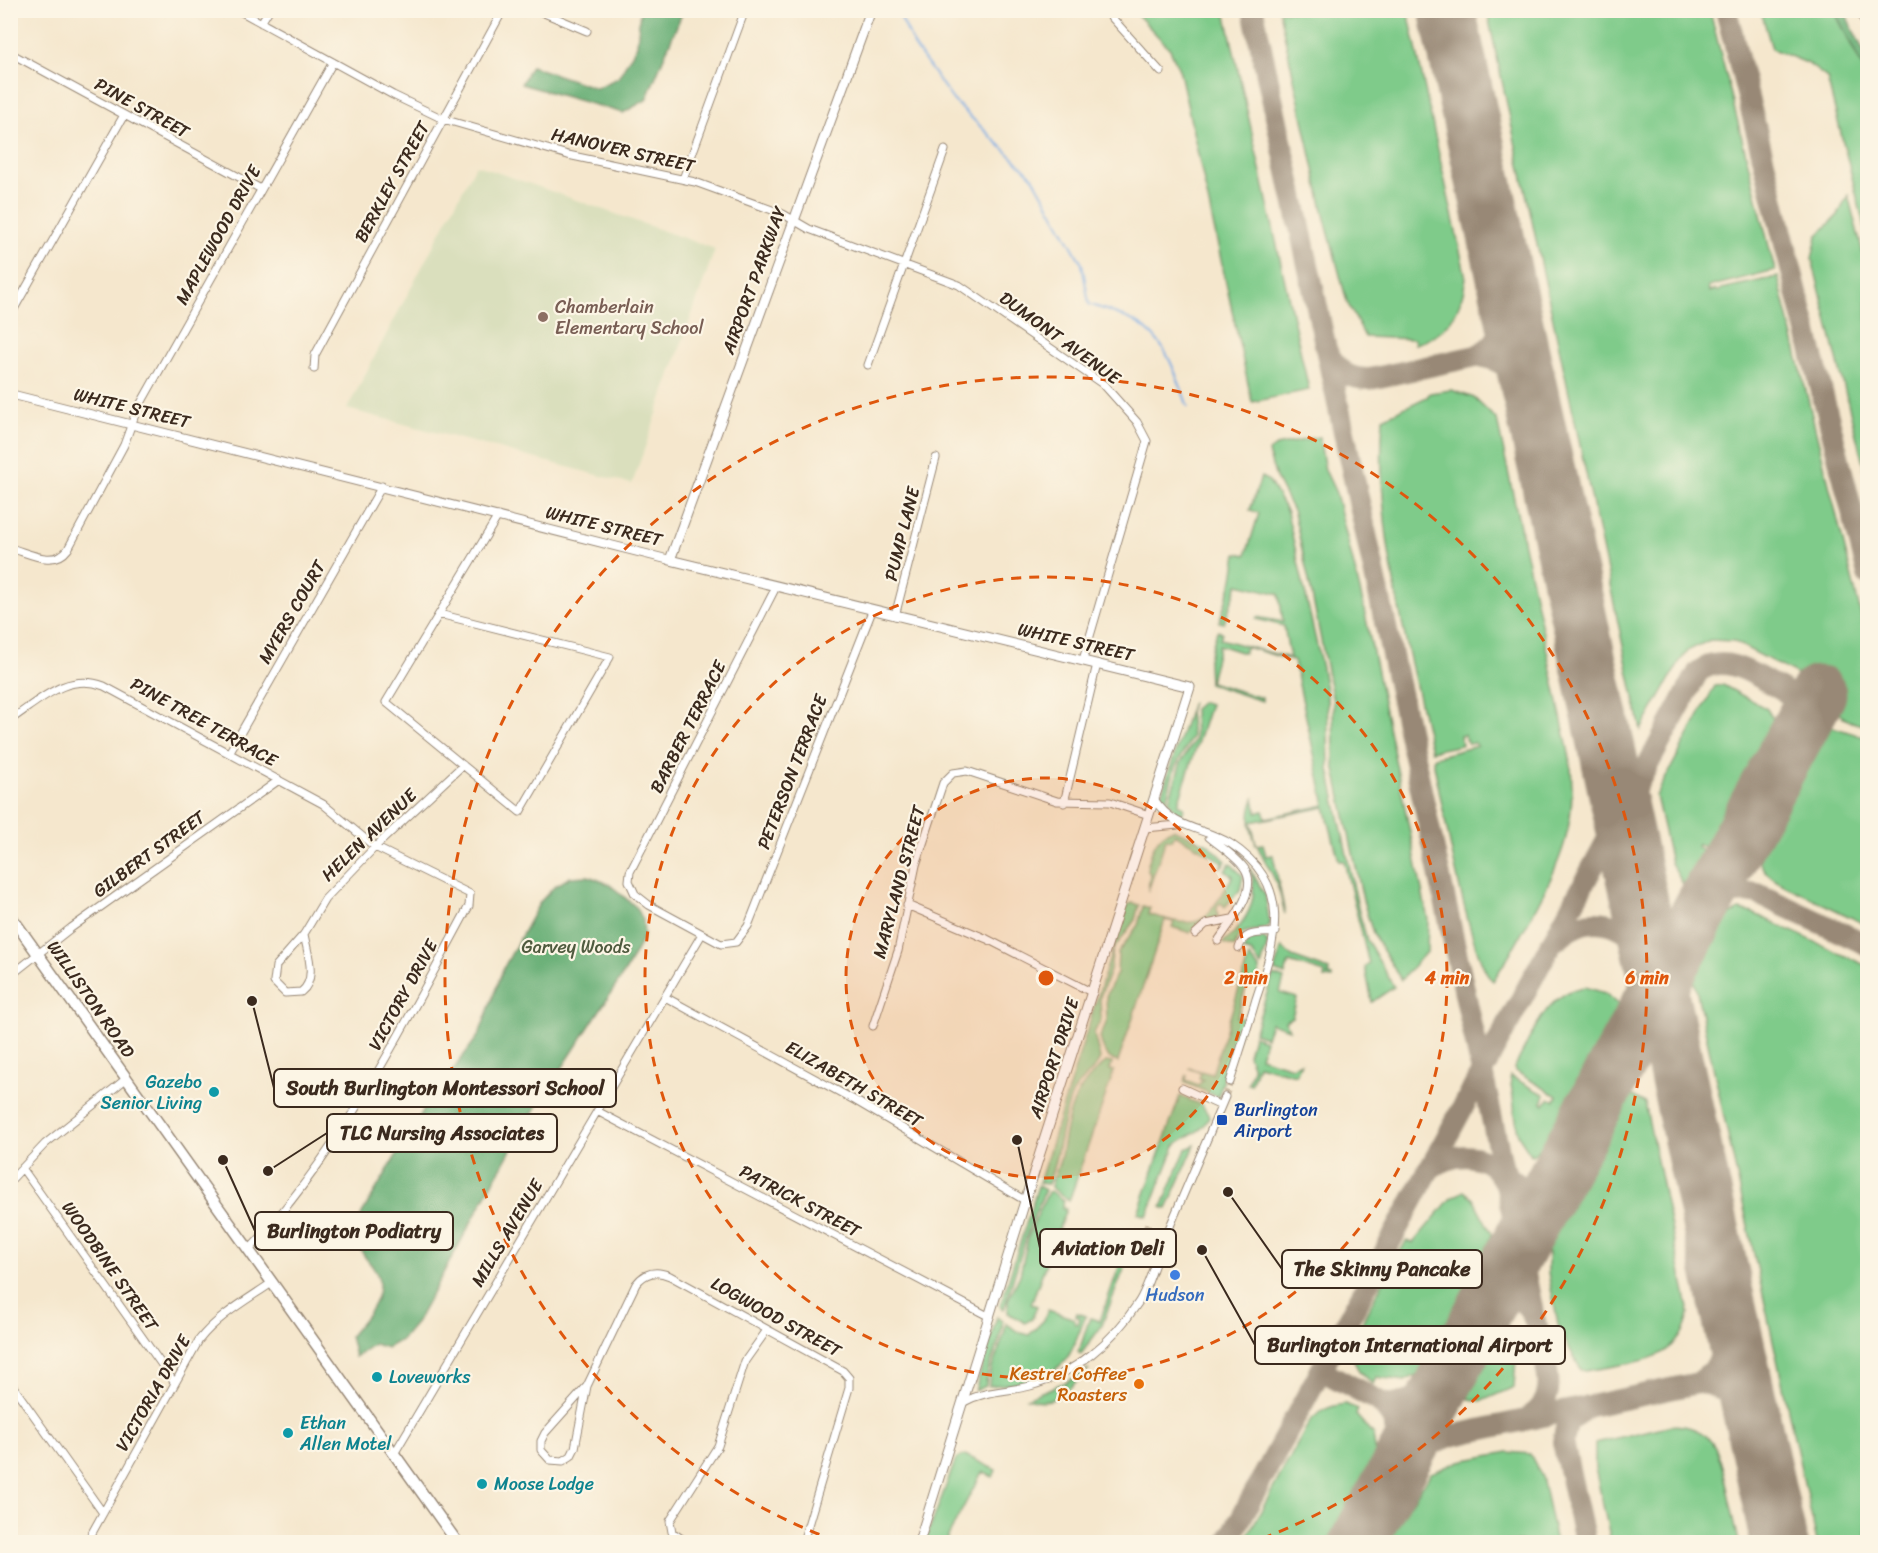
<svg xmlns="http://www.w3.org/2000/svg" width="1878" height="1553" font-family="Sriracha,sans-serif">
	<rect width="100%" height="100%" fill="#fcf5e5"/>
	<filter id="ink" filterUnits="userSpaceOnUse"><feTurbulence type="fractalNoise" baseFrequency=".0167" numOctaves="2"/><feDisplacementMap in="SourceGraphic" scale="12" xChannelSelector="R" yChannelSelector="G"/><feConvolveMatrix kernelMatrix="1 2 1 2 8 2 1 2 1" color-interpolation-filters="sRGB"/></filter>
	<filter id="wash" filterUnits="userSpaceOnUse"><feTurbulence type="fractalNoise" baseFrequency=".008" numOctaves="4" result="noise"/><feDisplacementMap in="SourceGraphic" scale="24" xChannelSelector="R" yChannelSelector="G"/><feGaussianBlur stdDeviation="1.35" result="paint"/><feColorMatrix in="noise" values="0 0 0 0 0 0 0 0 0 0 0 0 0 0 0 0 0 1.4 0 .05"/><feComposite in="paint" operator="in"/></filter>
	<g filter="url(#wash)">
		<rect width="100%" height="100%" fill="#f5e7cd"/>
		<path fill="#dadfbd" d="M476 165 715 249 632 484 347 409Z"/>
		<path fill="#7fcb8a" stroke="#5d7a54" stroke-width="1.5" d="M1134 11H1225L1309 390 1252 402 1180 72 1170 49Z
			M1279 11H1408L1466 278C1461 311 1449 334 1415 344L1414 339 1365 337 1347 302 1325 219Z
			M1487 11H1710L1775 270 1708 287 1709 292 1716 290 1718 292 1721 289 1778 277 1867 639V725C1855 725 1839 718 1834 706L1838 696 1733 641 1710 640 1689 650 1680 661 1641 730Z
			M1761 11H1838L1836 14 1867 77V237L1827 78 1807 63 1772 49Z
			M1848 195 1867 269V479L1812 259 1817 236 1838 215Z
			M1451 390 1474 398 1497 420 1570 758C1578 825 1562 859 1531 917 1519 938 1507 960 1493 981 1470 963 1441 797 1433 760L1435 757 1477 746 1475 743 1468 744 1464 735 1460 736 1462 745 1431 751C1407 642 1374 530 1383 418L1427 397 1430 393Z
			M1319 437 1325 470 1336 493 1362 599 1428 920 1427 951 1401 980 1373 934 1363 900 1334 765 1333 701 1312 595 1294 513 1276 478 1268 452 1276 446Z
			M1261 477 1269 481 1287 512 1322 668 1327 695 1329 769 1359 912 1367 940 1394 987 1372 1002 1365 967 1369 964 1344 861H1339L1325 807 1251 822 1256 845 1263 844 1266 856 1273 855 1285 914C1282 902 1280 889 1274 878 1262 851 1241 830 1254 799L1257 813 1263 811 1266 818 1325 805 1294 661 1246 647 1244 653 1219 645 1210 682 1262 698V701L1209 684 1208 661 1217 631 1222 632 1220 639 1290 658 1284 626 1256 619 1257 617 1283 622 1279 594 1238 584 1224 623 1219 622 1233 579 1237 553 1246 555 1259 513 1250 510Z
			M1723 685 1767 709 1775 722 1707 848 1698 844 1697 847 1705 851 1687 884H1683L1671 863 1656 796 1711 693 1715 686Z
			M1192 702 1189 712 1192 737 1175 767 1166 800 1171 811 1169 814 1163 807 1160 798Z
			M1202 702 1210 704 1178 804 1184 807 1182 815 1175 811 1169 800 1181 762 1195 739 1194 709Z
			M1830 726 1867 738V925L1778 882C1763 872 1756 863 1760 844L1823 727Z
			M1173 829 1208 844 1226 861 1220 868 1223 862 1175 834 1171 840 1166 839 1148 891 1150 874 1147 869C1151 851 1155 836 1173 829Z
			M1230 863 1243 876 1240 890 1225 907 1221 903 1217 906 1218 917 1198 924 1190 933 1172 927 1174 922 1165 920 1118 1062C1105 1059 1103 1049 1100 1037L1107 1021 1106 996 1117 973 1118 953 1138 925 1143 906 1150 908 1148 914C1205 931 1203 924 1233 876L1225 871Z
			M1249 868 1265 894 1270 925C1258 936 1238 923 1235 947L1222 943C1244 927 1262 899 1249 868Z
			M1132 903 1139 905 1135 920 1113 950 1110 971 1100 997 1101 1019 1094 1033 1100 1059C1094 1074 1077 1081 1071 1097 1060 1125 1059 1156 1048 1184L1039 1183 1126 906Z
			M1739 910 1753 913 1867 966V1542H1817L1693 975 1694 966 1720 920Z
			M1264 938 1268 943 1261 966 1251 952 1243 950 1250 939Z
			M1282 947 1292 957 1329 970 1328 975 1332 977V979L1324 978 1325 973 1289 962 1285 975 1274 971Z
			M1249 957 1260 970 1256 983 1248 980 1237 1017 1244 1019 1218 1097 1184 1082 1187 1075 1186 1080 1198 1085 1203 1080 1199 1078 1201 1073 1189 1068 1212 1074Z
			M1273 975 1284 979 1280 993 1297 998 1292 1017 1285 1021 1289 1029 1271 1023 1266 1037 1254 1033Z
			M1585 987 1605 993 1622 1007 1550 1138 1532 1156 1518 1135 1510 1076 1545 1095 1542 1103 1544 1104 1549 1099 1555 1100 1557 1096 1515 1071 1514 1068C1532 1037 1545 992 1585 987Z
			M1253 1036 1265 1040 1260 1057 1292 1067 1301 1063 1296 1075 1258 1065 1251 1085 1248 1084 1253 1068 1248 1055Z
			M1106 1062 1112 1063 1110 1070 1114 1071 1069 1201 1051 1187C1053 1176 1059 1167 1061 1156 1067 1115 1072 1089 1106 1062Z
			M1626 1092 1645 1103 1689 1313C1681 1365 1628 1362 1586 1371L1581 1370 1559 1329 1548 1273V1244L1558 1218Z
			M1180 1096 1202 1105 1209 1116C1203 1135 1185 1134 1175 1146L1147 1216 1138 1213Z
			M1195 1145 1167 1209 1162 1207 1186 1149Z
			M1038 1186 1045 1190 1029 1228 1004 1309 1000 1306Z
			M1051 1191 1064 1201 1062 1208 1066 1209 1031 1304 1037 1306 1032 1319 1025 1323 1008 1313V1300L1020 1275 1029 1234 1048 1192Z
			M1464 1191 1472 1197 1492 1234 1482 1264 1422 1372 1405 1381 1376 1377 1373 1384C1363 1376 1354 1368 1353 1354 1350 1335 1395 1262 1406 1241L1413 1243 1451 1198Z
			M1131 1233 1135 1238 1138 1234 1101 1327 1081 1354 1078 1352C1084 1340 1085 1329 1090 1318L1100 1321Z
			M1048 1310 1075 1319 1074 1323 1078 1324 1080 1318 1076 1316 1077 1313 1086 1316C1080 1329 1076 1343 1069 1355 1053 1381 1017 1383 989 1386 989 1363 1004 1346 1006 1323L1018 1332 1029 1335 1044 1320Z
			M997 1317 1002 1320C1004 1343 986 1362 986 1386L975 1391Z
			M1506 1329 1517 1345 1514 1387 1482 1401 1469 1399 1465 1393C1474 1368 1486 1345 1506 1329Z
			M1089 1369C1067 1389 1058 1408 1027 1398L1066 1382Z
			M1345 1404 1358 1409 1356 1415 1373 1434 1376 1456 1332 1542H1244L1310 1421C1321 1410 1329 1406 1345 1404Z
			M1672 1425C1714 1426 1719 1452 1727 1487 1731 1506 1735 1524 1739 1542H1611L1595 1468V1443Z
			M1508 1452 1530 1454 1542 1477 1556 1542H1385L1431 1473 1460 1461Z
			M965 1455 996 1470 993 1477 982 1472 945 1542H925L956 1459Z"/>
		<path fill="#67af76" stroke="#516c4a" stroke-width="1.5" d="M1838 10 1844 11 1867 58V77L1836 14Z
			M640 11H683L646 100 623 113 521 84 531 66 596 88 618 78 637 45Z
			M588 876 609 884 637 908 643 920 644 936 626 970 523 1128 417 1321 401 1340 387 1348 374 1344 355 1357 350 1336C361 1322 378 1306 379 1287 381 1258 346 1262 362 1213L424 1109 479 1035 503 969 540 902 554 887 570 877Z"/>
		<g fill="none" stroke-linecap="round" stroke-linejoin="round">
			<path stroke="#78aae3" stroke-width="2" d="M897 10 915 47 953 100 1033 177 1082 264 1089 304C1105 310 1122 315 1137 323 1167 339 1177 378 1188 407"/>
			<path stroke="#988876" stroke-width="22" d="M1253 10 1521 1253
				M1726 10 1868 575
				M1328 353C1339 372 1348 379 1370 379L1476 356C1505 343 1507 316 1507 287
				M1476 356C1512 358 1524 386 1535 416
				M1703 905C1722 894 1737 890 1758 894L1868 945
				M1556 940C1591 906 1630 924 1653 961
				M1502 1167C1520 1199 1543 1188 1562 1165
				M1428 1170C1454 1151 1488 1149 1504 1182
				M1522 1239 1521 1253 1533 1313
				M1485 1308C1528 1278 1537 1321 1543 1354 1546 1367 1551 1382 1547 1395 1544 1407 1535 1414 1526 1419
				M1321 1370 1436 1432 1455 1435 1698 1383C1723 1366 1727 1346 1730 1317
				M1698 1383C1729 1384 1741 1407 1754 1430
				M1381 1403C1405 1427 1397 1456 1389 1486
				M1381 1403C1412 1409 1429 1392 1450 1373L1448 1372
				M1393 1481C1412 1459 1426 1443 1455 1435
				M1228 1542 1698 672C1727 650 1760 679 1787 693 1799 702 1800 716 1798 730
				M1585 1542 1563 1442 1567 1424 1587 1406"/>
			<path stroke="#988876" stroke-width="57" d="M1447 10 1779 1542
				M1358 1542 1818 694"/>
		</g>
	</g>
	<g filter="url(#ink)">
		<g fill="none" stroke-linecap="round" stroke-linejoin="round">
			<path stroke="#d0c1aa" stroke-width="7" stroke-dasharray="7 3.5" stroke-linecap="butt" d="M1225 1097 1230 1082
				M1142 1240 1149 1221
				M1161 1248 1168 1231"/>
			<g stroke="#988876" stroke-width="9">
				<path id="minor" d="M238 10 393 95 443 119 568 155 695 182 783 214 809 229 959 285 1104 385 1137 422 1147 441 1083 660
					M537 10 587 31
					M1105 10 1161 72
					M1859 10 1868 30
					M261 23 269 10
					M10 53 261 189
					M683 179 745 10
					M10 316 124 115
					M868 365 945 150
					M314 369 315 355 503 10
					M10 548C29 553 54 568 68 549L124 445 136 412 333 62
					M776 587 630 872 629 881 635 894 649 905 721 944 736 942 748 926 872 611
					M439 614 610 657 520 812 386 702 498 516
					M895 616 936 458
					M10 720C40 700 67 672 104 686L323 804 375 847 470 894 469 906C404 1026 343 1149 249 1250
					M229 753 382 486
					M1154 799C1175 831 1202 826 1231 844 1294 885 1276 940 1256 999 1248 1027 1239 1054 1230 1082
					M1064 803 1097 664
					M1145 828 1178 825
					M1209 837C1221 847 1237 857 1245 869 1259 891 1229 924 1218 941
					M907 905 987 939 1093 993
					M304 934C307 952 318 979 301 992L285 993 274 982 276 966 304 934 325 899 375 847 463 765
					M1195 934 1206 924 1232 919
					M1239 948C1244 930 1260 934 1276 932
					M10 976 71 928 279 780
					M665 997 856 1101 1026 1201
					M873 1026 898 951 916 865 943 783 953 773 967 771 1057 801 1110 802 1149 815
					M1182 1088 1221 1106
					M597 1111 990 1317
					M22 1168 174 1382
					M10 1181 45 1144 127 1078
					M1168 1231 1225 1097
					M10 1382 103 1513
					M587 1386 545 1433 541 1441V1450L550 1460 563 1461 571 1456 575 1448 587 1386 636 1284C645 1272 656 1270 670 1276L843 1371 849 1378V1388L803 1542
					M964 1402C985 1390 1007 1392 1030 1386 1075 1374 1113 1341 1138 1303 1148 1288 1153 1266 1161 1248
					M394 1454 702 934
					M87 1542 199 1340C219 1315 247 1300 273 1282
					M686 1542 672 1532 670 1521 718 1446 745 1361 767 1330"/>
			</g>
			<g stroke="#988876" stroke-width="10">
				<path id="tertiary" d="M10 394 670 560"/>
			</g>
			<g stroke="#988876" stroke-width="11">
				<path id="secondary" d="M871 10 670 560 1190 687 1040 1153 919 1542"/>
			</g>
			<g stroke="#988876" stroke-width="13">
				<path id="primary" d="M10 915 457 1542"/>
			</g>
			<use href="#minor" stroke="#fff" stroke-width="7"/>
			<use href="#tertiary" stroke="#fff" stroke-width="8"/>
			<use href="#secondary" stroke="#fff" stroke-width="9"/>
			<use href="#primary" stroke="#fff" stroke-width="10"/>
		</g>
	</g>
	<circle cx="1046" cy="978" r="200" fill="#df570d" fill-opacity=".12"/>
	<g fill="none" stroke="#df570d" stroke-width="3" stroke-dasharray="10 8">
		<circle cx="1046" cy="978" r="200"/>
		<circle cx="1046" cy="978" r="401"/>
		<path d="M836 1541A601 601 0 1 1 1256 1541"/>
	</g>
	<circle fill="#8d6e63" stroke="#fcf5e5" stroke-width="2" cx="543" cy="317" r="6"/>
	<g fill="#0f9aa8" stroke="#fcf5e5" stroke-width="2">
		<circle cx="214" cy="1092" r="6"/>
		<circle cx="377" cy="1377" r="6"/>
		<circle cx="288" cy="1433" r="6"/>
		<circle cx="482" cy="1484" r="6"/>
	</g>
	<rect fill="#1a4fb4" stroke="#fcf5e5" stroke-width="2" x="1216" y="1114" width="12" height="12" rx="3"/>
	<circle fill="#3f7fe0" stroke="#fcf5e5" stroke-width="2" cx="1175" cy="1275" r="6"/>
	<circle fill="#e8710a" stroke="#fcf5e5" stroke-width="2" cx="1139" cy="1384" r="6"/>
	<g text-anchor="middle" dominant-baseline="central" stroke-width="4.5" stroke-linejoin="round" paint-order="stroke">
		<g font-size="18" fill="#3b2a1e" stroke="#fcf5e5">
			<text transform="translate(142 108) rotate(29)">PINE STREET</text>
			<text transform="translate(623 150) rotate(13)">HANOVER STREET</text>
			<text transform="translate(392 182) rotate(-61)">BERKLEY STREET</text>
			<text transform="translate(218 235) rotate(-61)">MAPLEWOOD DRIVE</text>
			<text transform="translate(754 280) rotate(-70)">AIRPORT PARKWAY</text>
			<text transform="translate(1060 338) rotate(36)">DUMONT AVENUE</text>
			<text transform="translate(132 408) rotate(14)">WHITE STREET</text>
			<text transform="translate(604 526) rotate(14)">WHITE STREET</text>
			<text transform="translate(902 534) rotate(-76)">PUMP LANE</text>
			<text transform="translate(292 612) rotate(-60)">MYERS COURT</text>
			<text transform="translate(1076 642) rotate(13)">WHITE STREET</text>
			<text transform="translate(204 722) rotate(29)">PINE TREE TERRACE</text>
			<text transform="translate(688 727) rotate(-63)">BARBER TERRACE</text>
			<text transform="translate(792 772) rotate(-69)">PETERSON TERRACE</text>
			<text transform="translate(369 835) rotate(-44)">HELEN AVENUE</text>
			<text transform="translate(149 854) rotate(-36)">GILBERT STREET</text>
			<text transform="translate(899 882) rotate(-75)">MARYLAND STREET</text>
			<text transform="translate(403 995) rotate(-61)">VICTORY DRIVE</text>
			<text transform="translate(91 999) rotate(55)">WILLISTON ROAD</text>
			<text transform="translate(1054 1058) rotate(-72)">AIRPORT DRIVE</text>
			<text transform="translate(854 1084) rotate(30)">ELIZABETH STREET</text>
			<text transform="translate(800 1201) rotate(28)">PATRICK STREET</text>
			<text transform="translate(507 1233) rotate(-59)">MILLS AVENUE</text>
			<text transform="translate(110 1266) rotate(55)">WOODBINE STREET</text>
			<text transform="translate(776 1317) rotate(29)">LOGWOOD STREET</text>
			<text transform="translate(153 1393) rotate(-60)">VICTORIA DRIVE</text>
		</g>
		<g font-size="18" fill="#785e54" stroke="#fcf5e5" text-anchor="start">
			<text x="555" y="307">Chamberlain<tspan x="555" dy="21">Elementary School</tspan></text>
		</g>
		<g font-size="18" fill="#4f5a3e" stroke="#fcf5e5">
			<text x="576" y="947">Garvey Woods</text>
		</g>
		<g font-size="18" fill="#0d838f" stroke="#fcf5e5" text-anchor="start">
			<text x="202" y="1082" text-anchor="end">Gazebo<tspan x="202" dy="21">Senior Living</tspan></text>
			<text x="389" y="1377">Loveworks</text>
			<text x="300" y="1423">Ethan<tspan x="300" dy="21">Allen Motel</tspan></text>
			<text x="494" y="1484">Moose Lodge</text>
		</g>
		<g font-size="18" fill="#164399" stroke="#fcf5e5" text-anchor="start">
			<text x="1234" y="1110">Burlington<tspan x="1234" dy="21">Airport</tspan></text>
		</g>
		<g font-size="18" fill="#366cbe" stroke="#fcf5e5">
			<text x="1175" y="1295">Hudson</text>
		</g>
		<g font-size="18" fill="#c56008" stroke="#fcf5e5" text-anchor="end">
			<text x="1127" y="1374">Kestrel Coffee<tspan x="1127" dy="21">Roasters</tspan></text>
		</g>
	</g>
	<circle cx="1046" cy="978" r="9" fill="#df570d" stroke="#fcf5e5" stroke-width="3"/>
	<g font-size="18" text-anchor="middle" font-weight="bold" fill="#df570d" stroke="#fcf5e5" stroke-width="4.5" stroke-linejoin="round" paint-order="stroke">
		<text x="1246" y="984">2 min</text>
		<text x="1447" y="984">4 min</text>
		<text x="1647" y="984">6 min</text>
	</g>
	<path fill="none" stroke="#3b2a1e" stroke-width="2" d="M252 1001L274 1088M268 1171L327 1133M223 1160L255 1231M1017 1140L1040 1248M1228 1192L1282 1269M1202 1250L1255 1345"/>
	<g fill="#3b2a1e" stroke="#fcf5e5" stroke-width="2">
		<circle cx="252" cy="1001" r="6"/>
		<circle cx="268" cy="1171" r="6"/>
		<circle cx="223" cy="1160" r="6"/>
		<circle cx="1017" cy="1140" r="6"/>
		<circle cx="1228" cy="1192" r="6"/>
		<circle cx="1202" cy="1250" r="6"/>
	</g>
	<g fill="#fcf5e5" stroke="#3b2a1e" stroke-width="2">
		<rect x="274" y="1069" width="342" height="38" rx="6"/>
		<rect x="327" y="1114" width="230" height="38" rx="6"/>
		<rect x="255" y="1212" width="198" height="38" rx="6"/>
		<rect x="1040" y="1229" width="136" height="38" rx="6"/>
		<rect x="1282" y="1250" width="200" height="38" rx="6"/>
		<rect x="1255" y="1326" width="310" height="38" rx="6"/>
	</g>
	<g font-size="20" text-anchor="middle" font-weight="bold" fill="#3b2a1e">
		<text x="445" y="1095">South Burlington Montessori School</text>
		<text x="442" y="1140">TLC Nursing Associates</text>
		<text x="354" y="1238">Burlington Podiatry</text>
		<text x="1108" y="1255">Aviation Deli</text>
		<text x="1382" y="1276">The Skinny Pancake</text>
		<text x="1410" y="1352">Burlington International Airport</text>
	</g>
	<rect width="1878" height="1553" fill="none" stroke="#fcf5e5" stroke-width="36"/>
</svg>
